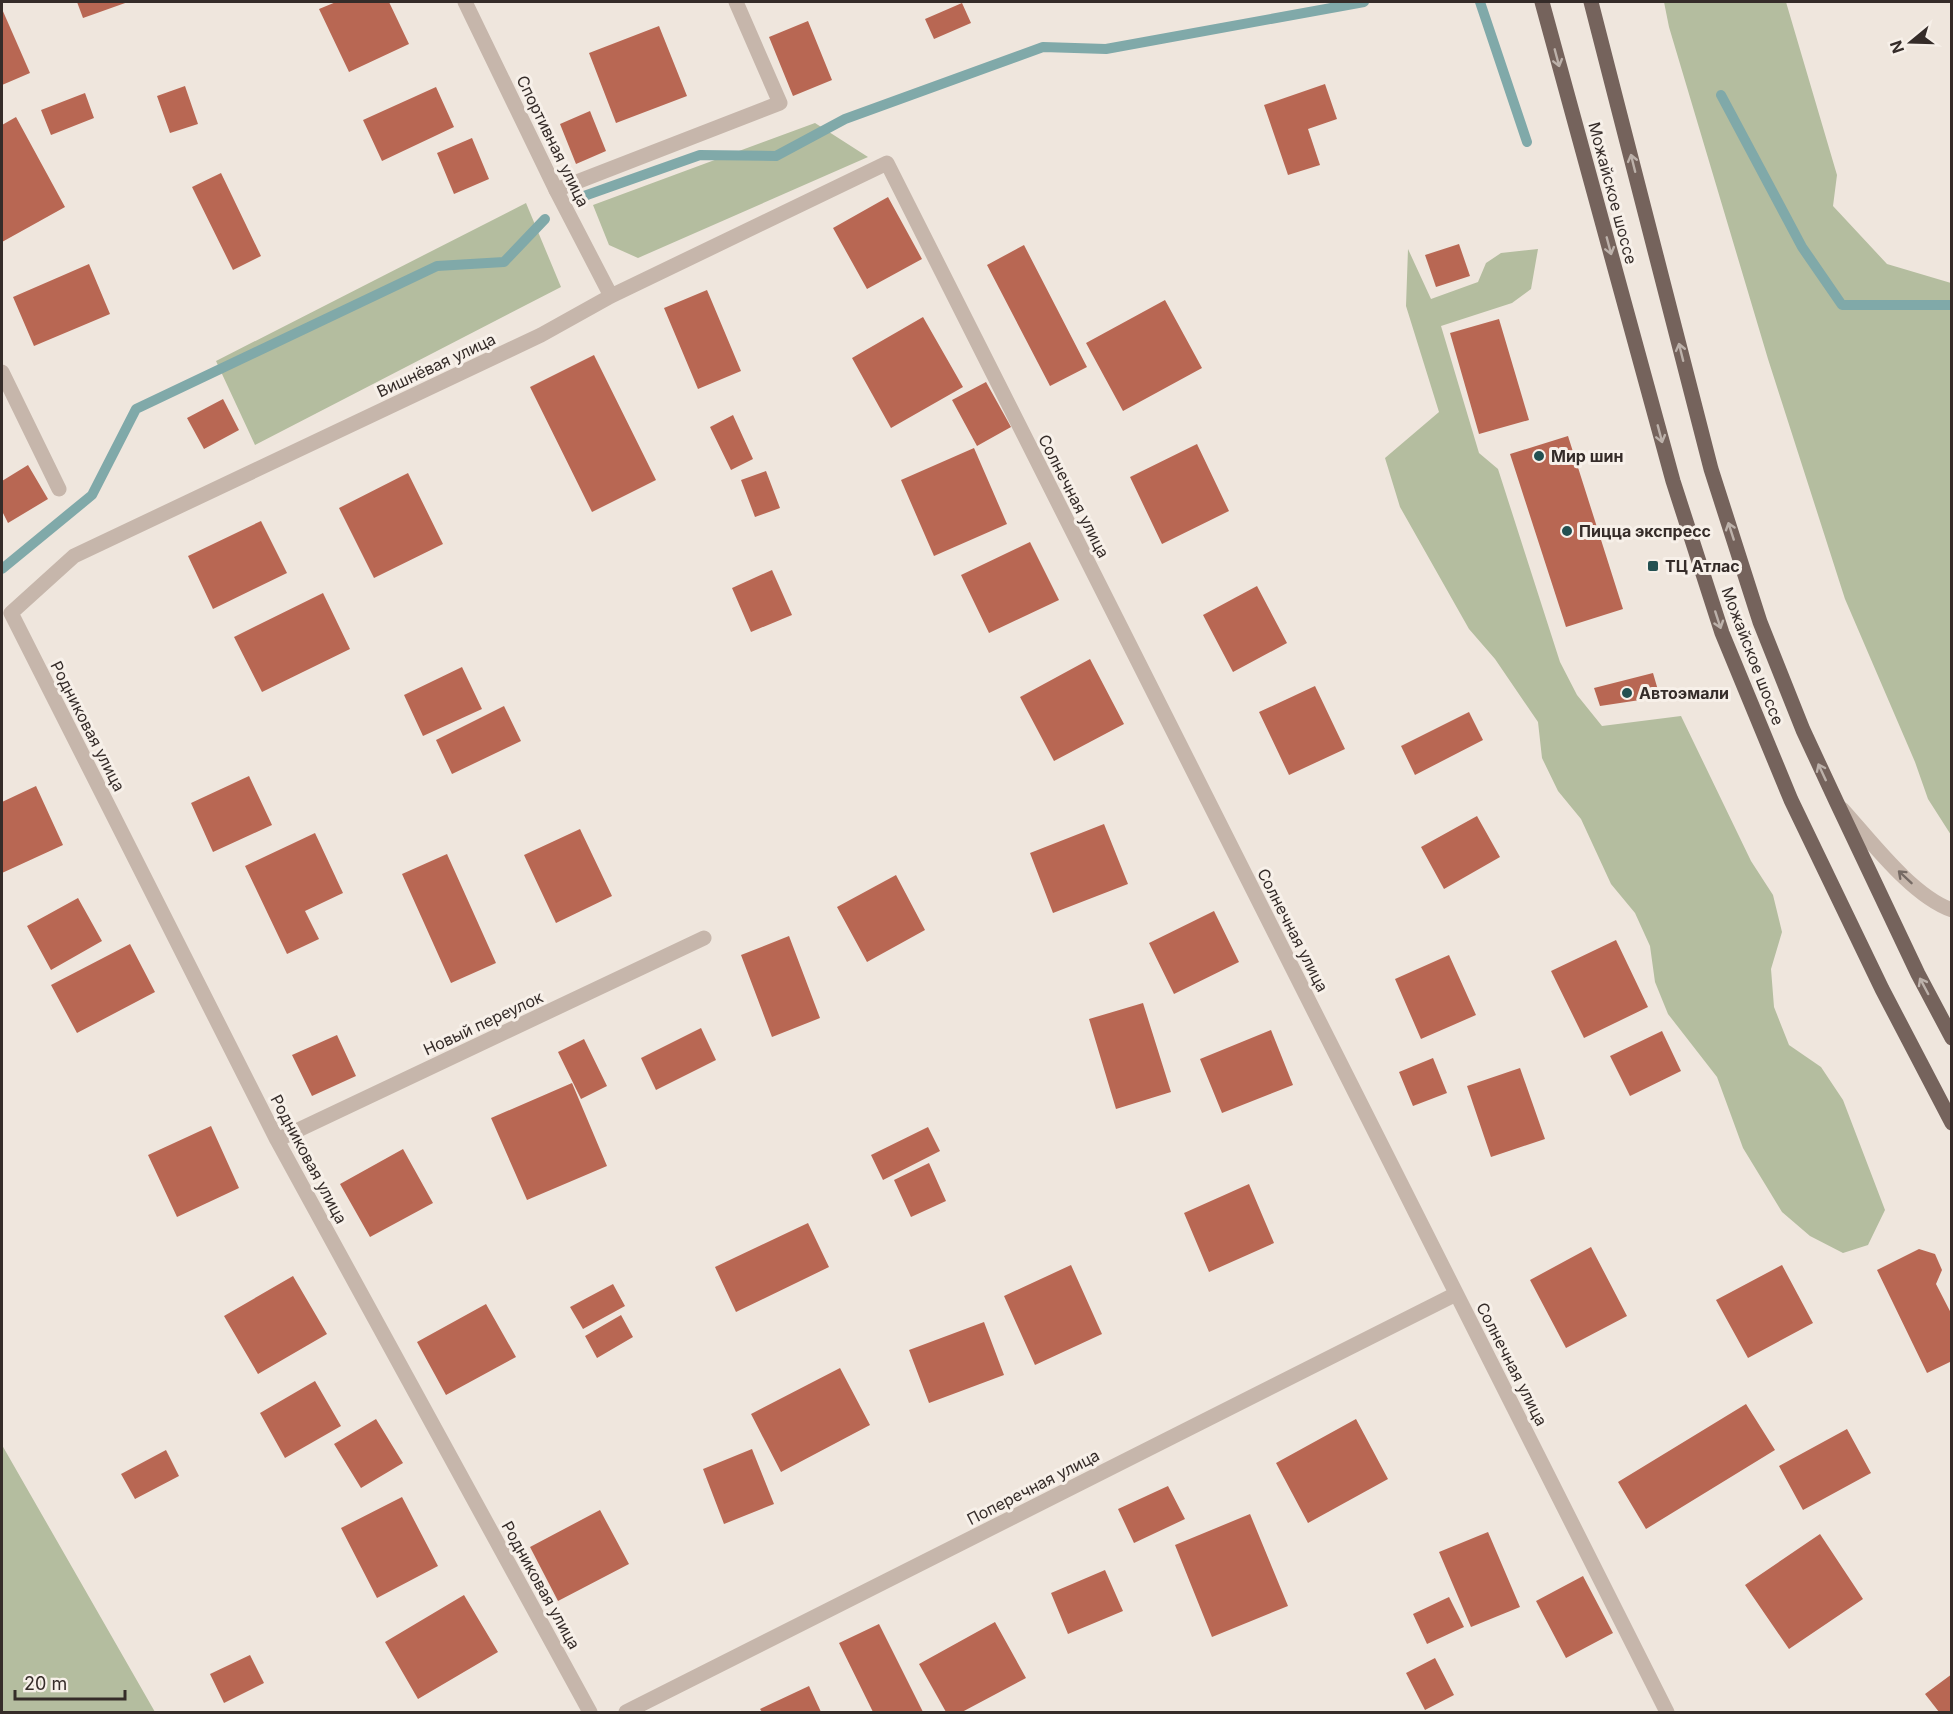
<svg xmlns="http://www.w3.org/2000/svg" width="1953" height="1714" font-family="Inter,sans-serif">
	<rect width="100%" height="100%" fill="#efe6dd"/>
	<path fill="#b4bd9f" d="M1664 2H1786L1837 175 1833 206 1887 264 1951 283V835L1928 799 1915 762 1845 599 1768 359 1669 27Z
		M815 123 868 157 638 258 609 245 593 205Z
		M526 203 561 287 255 445 216 361Z
		M1408 249 1431 299 1478 282 1486 263 1501 253 1538 249 1531 289 1512 303 1441 326 1479 453 1498 469 1560 662 1577 695 1602 726 1681 716 1751 861 1773 895 1782 932 1771 969 1774 1007 1789 1045 1821 1067 1843 1100 1885 1210 1868 1245 1843 1253 1810 1236 1782 1212 1743 1148 1717 1077 1668 1014 1655 982 1650 946 1635 913 1611 884 1581 819 1558 791 1542 758 1538 722 1495 659 1469 629 1400 507 1385 458 1439 412 1406 306Z
		M2 1445 155 1712H2Z"/>
	<g fill="none" stroke-linecap="round" stroke-linejoin="round">
		<path stroke="#80a9a9" stroke-width="10" d="M1480 2 1527 142
			M1721 95 1802 247 1842 305H1952
			M584 196 700 155 776 156 845 119 1043 47 1106 49 1364 2
			M2 569 92 495 136 409 437 266 504 262 545 219"/>
	</g>
	<path fill="#b86753" d="M77 2H128L83 18Z
		M336 2H389L409 44 349 72 319 9Z
		M962 3 971 23 934 39 925 19Z
		M2 9 30 73 2 85Z
		M808 21 832 80 793 96 769 37Z
		M659 26 687 96 616 123 589 53Z
		M1325 84 1337 119 1308 129 1320 165 1288 175 1264 105Z
		M185 86 198 124 170 133 157 96Z
		M436 87 454 127 382 161 363 120Z
		M85 93 94 118 51 135 41 110Z
		M590 111 606 151 576 164 560 124Z
		M16 117 65 207 2 242V125Z
		M472 138 489 179 454 194 437 153Z
		M221 173 261 256 233 270 192 187Z
		M888 197 922 259 867 289 833 228Z
		M1459 244 1470 276 1436 287 1425 255Z
		M1024 245 1087 367 1050 386 987 265Z
		M89 264 110 314 34 346 13 297Z
		M707 290 741 371 698 389 664 308Z
		M1165 300 1202 368 1123 411 1086 343Z
		M923 317 963 387 891 428 852 358Z
		M1499 319 1529 420 1479 434 1450 333Z
		M594 355 656 480 592 512 530 387Z
		M986 382 1011 427 977 446 952 400Z
		M223 399 239 430 204 449 187 418Z
		M733 415 753 459 731 470 710 427Z
		M1568 436 1623 609 1566 627 1510 454Z
		M1197 444 1229 511 1162 544 1130 477Z
		M974 448 1007 524 934 556 901 480Z
		M28 465 48 499 8 523 2 511V481Z
		M766 471 780 508 755 517 741 480Z
		M408 473 443 544 374 578 339 508Z
		M261 521 287 573 213 609 188 556Z
		M1030 542 1059 600 989 633 961 575Z
		M772 570 792 615 751 632 732 588Z
		M1257 586 1287 643 1233 672 1203 615Z
		M323 593 350 649 262 692 234 637Z
		M1090 659 1124 724 1054 761 1020 697Z
		M462 667 482 709 423 736 404 695Z
		M1653 673 1660 697 1600 706 1594 688Z
		M1315 686 1345 749 1289 775 1259 712Z
		M504 706 521 741 452 774 436 740Z
		M1469 712 1483 740 1415 775 1401 746Z
		M249 776 272 825 213 852 191 803Z
		M36 786 63 845 2 873V802Z
		M1477 816 1500 857 1444 889 1421 847Z
		M1104 824 1128 884 1053 913 1030 853Z
		M580 829 612 896 556 923 524 855Z
		M315 833 343 893 305 911 319 939 287 954 245 866Z
		M447 854 496 963 451 983 402 874Z
		M896 875 925 930 867 962 837 907Z
		M78 898 102 941 51 970 27 926Z
		M1214 911 1239 962 1174 994 1149 943Z
		M789 936 820 1018 772 1037 741 955Z
		M1616 940 1648 1007 1584 1038 1551 971Z
		M130 944 155 992 77 1033 51 985Z
		M1449 955 1476 1015 1421 1039 1395 979Z
		M1143 1003 1171 1092 1116 1109 1089 1019Z
		M701 1028 716 1060 656 1090 641 1058Z
		M1271 1030 1293 1085 1222 1113 1200 1059Z
		M1662 1031 1681 1071 1630 1096 1610 1056Z
		M337 1035 356 1076 312 1096 292 1055Z
		M584 1039 607 1086 581 1099 558 1052Z
		M1433 1058 1447 1093 1413 1106 1399 1072Z
		M1520 1068 1545 1139 1491 1157 1467 1086Z
		M572 1083 607 1166 527 1200 491 1118Z
		M211 1126 239 1188 177 1217 148 1155Z
		M928 1127 940 1151 883 1180 871 1155Z
		M403 1149 433 1203 370 1237 340 1184Z
		M929 1163 946 1201 911 1217 894 1180Z
		M1249 1184 1274 1243 1209 1272 1184 1213Z
		M808 1223 829 1267 736 1312 715 1267Z
		M1591 1247 1627 1316 1566 1348 1530 1280Z
		M1919 1249 1935 1254 1942 1270 1936 1284 1952 1315V1361L1927 1373 1877 1270Z
		M1071 1265 1102 1334 1035 1365 1004 1296Z
		M1782 1265 1813 1323 1748 1358 1716 1300Z
		M293 1276 327 1334 258 1374 224 1316Z
		M613 1284 625 1306 583 1329 570 1307Z
		M486 1304 516 1357 446 1395 417 1342Z
		M621 1315 633 1337 597 1358 585 1336Z
		M984 1322 1004 1375 929 1403 909 1350Z
		M840 1368 870 1425 781 1472 751 1414Z
		M315 1381 341 1426 285 1458 260 1413Z
		M1746 1404 1775 1450 1646 1529 1618 1482Z
		M376 1419 403 1463 361 1488 334 1444Z
		M1356 1419 1388 1479 1308 1523 1276 1463Z
		M1847 1429 1871 1473 1803 1510 1779 1466Z
		M752 1449 774 1504 724 1524 703 1469Z
		M166 1450 179 1476 135 1499 121 1474Z
		M1168 1486 1185 1519 1134 1543 1118 1509Z
		M402 1497 438 1566 377 1598 341 1528Z
		M600 1510 629 1564 558 1601 530 1547Z
		M1250 1514 1288 1606 1212 1637 1175 1545Z
		M1488 1532 1520 1607 1471 1627 1439 1552Z
		M1820 1534 1863 1599 1789 1649 1745 1585Z
		M1105 1570 1123 1611 1068 1634 1051 1593Z
		M1583 1576 1613 1633 1566 1658 1536 1601Z
		M464 1595 498 1652 418 1699 385 1642Z
		M1449 1597 1464 1627 1427 1644 1413 1614Z
		M995 1622 1026 1678 962 1712H946L919 1664Z
		M879 1624 923 1712H873L839 1643Z
		M250 1655 264 1683 224 1703 210 1674Z
		M1435 1658 1454 1695 1425 1710 1406 1673Z
		M1952 1674V1712H1939L1925 1694Z
		M809 1686 821 1712H762L760 1709Z"/>
	<g fill="none" stroke-linecap="round" stroke-linejoin="round">
		<path stroke="#c6b6ab" stroke-width="15" d="M556 190 780 103 736 2"/>
		<path stroke="#c6b6ab" stroke-width="15" d="M465 2 556 190 611 296
			M2 372 59 489
			M1842 809C1871 841 1912 896 1952 910
			M277 1140 704 938
			M590 1712 277 1140 11 613 74 556 541 335 611 296 887 163 1667 1712
			M626 1712 1456 1294"/>
		<path stroke="#75635c" stroke-width="15" d="M1542 2 1673 481 1722 633 1791 800 1882 989 1952 1123
			M1591 2 1711 469 1760 622 1803 730 1837 803 1918 974 1952 1038"/>
	</g>
	<defs><path id="oneway-shaft" d="M-6 0H5M1.5-3L5.5 0L1.5 3" fill="none" stroke-width="1.6" stroke-linecap="round" stroke-linejoin="round" transform="scale(1.5)"/></defs>
	<g stroke="#bcb1aa">
		<use href="#oneway-shaft" transform="translate(1557 58) rotate(75)"/>
		<use href="#oneway-shaft" transform="translate(1633 163) rotate(-104)"/>
		<use href="#oneway-shaft" transform="translate(1609 246) rotate(75)"/>
		<use href="#oneway-shaft" transform="translate(1681 352) rotate(-104)"/>
		<use href="#oneway-shaft" transform="translate(1660 434) rotate(75)"/>
		<use href="#oneway-shaft" transform="translate(1731 531) rotate(-108)"/>
		<use href="#oneway-shaft" transform="translate(1718 620) rotate(72)"/>
		<use href="#oneway-shaft" transform="translate(1822 772) rotate(-115)"/>
		<use href="#oneway-shaft" transform="translate(1924 986) rotate(-118)"/>
	</g>
	<use stroke="#766a64" href="#oneway-shaft" transform="translate(1905 877) rotate(-137)"/>
	<g fill="#235051" stroke="#f7f0e9" stroke-width="2">
		<circle cx="1539" cy="456" r="6"/>
		<circle cx="1567" cy="531" r="6"/>
		<rect x="1647" y="560" width="12" height="12" rx="3"/>
		<circle cx="1627" cy="693" r="6"/>
	</g>
	<g text-anchor="middle" dominant-baseline="central" stroke-width="6" stroke-linejoin="round" paint-order="stroke">
		<g font-size="16" fill="#352c29" stroke="#f7f0e9">
			<text transform="translate(553 141) rotate(64)">Спортивная улица</text>
			<text transform="translate(1613 193) rotate(75)">Можайское шоссе</text>
			<text transform="translate(436 365) rotate(-25)">Вишнёвая улица</text>
			<text transform="translate(1074 496) rotate(63)">Солнечная улица</text>
			<text transform="translate(1753 656) rotate(69)">Можайское шоссе</text>
			<text transform="translate(88 726) rotate(63)">Родниковая улица</text>
			<text transform="translate(1293 930) rotate(63)">Солнечная улица</text>
			<text transform="translate(483 1023) rotate(-25)">Новый переулок</text>
			<text transform="translate(309 1159) rotate(62)">Родниковая улица</text>
			<text transform="translate(1512 1364) rotate(63)">Солнечная улица</text>
			<text transform="translate(1033 1487) rotate(-27)">Поперечная улица</text>
			<text transform="translate(541 1585) rotate(61)">Родниковая улица</text>
		</g>
		<g font-size="16" font-weight="bold" fill="#352c29" stroke="#f7f0e9" text-anchor="start">
			<text x="1551" y="456">Мир шин</text>
			<text x="1579" y="531">Пицца экспресс</text>
			<text x="1665" y="566">ТЦ Атлас</text>
			<text x="1639" y="693">Автоэмали</text>
		</g>
	</g>
	<rect width="1953" height="1714" fill="none" stroke="#352c29" stroke-width="6"/>
	<g transform="translate(1911 42) rotate(251)" stroke="#f7f0e9" stroke-width="4.5" paint-order="stroke">
	<path d="M0-4.5L10 22L0 15L-10 22Z" fill="#352c29"/>
	<text y="-9" font-size="16" font-weight="bold" text-anchor="middle" fill="#352c29">N</text>
	</g>
	<path d="M15 1690v9h110v-9" fill="none" stroke="#352c29" stroke-width="3"/>
	<text x="24" y="1690" font-size="18" fill="#352c29" stroke="#f7f0e9" stroke-width="4.5" paint-order="stroke">20 m</text>
</svg>
